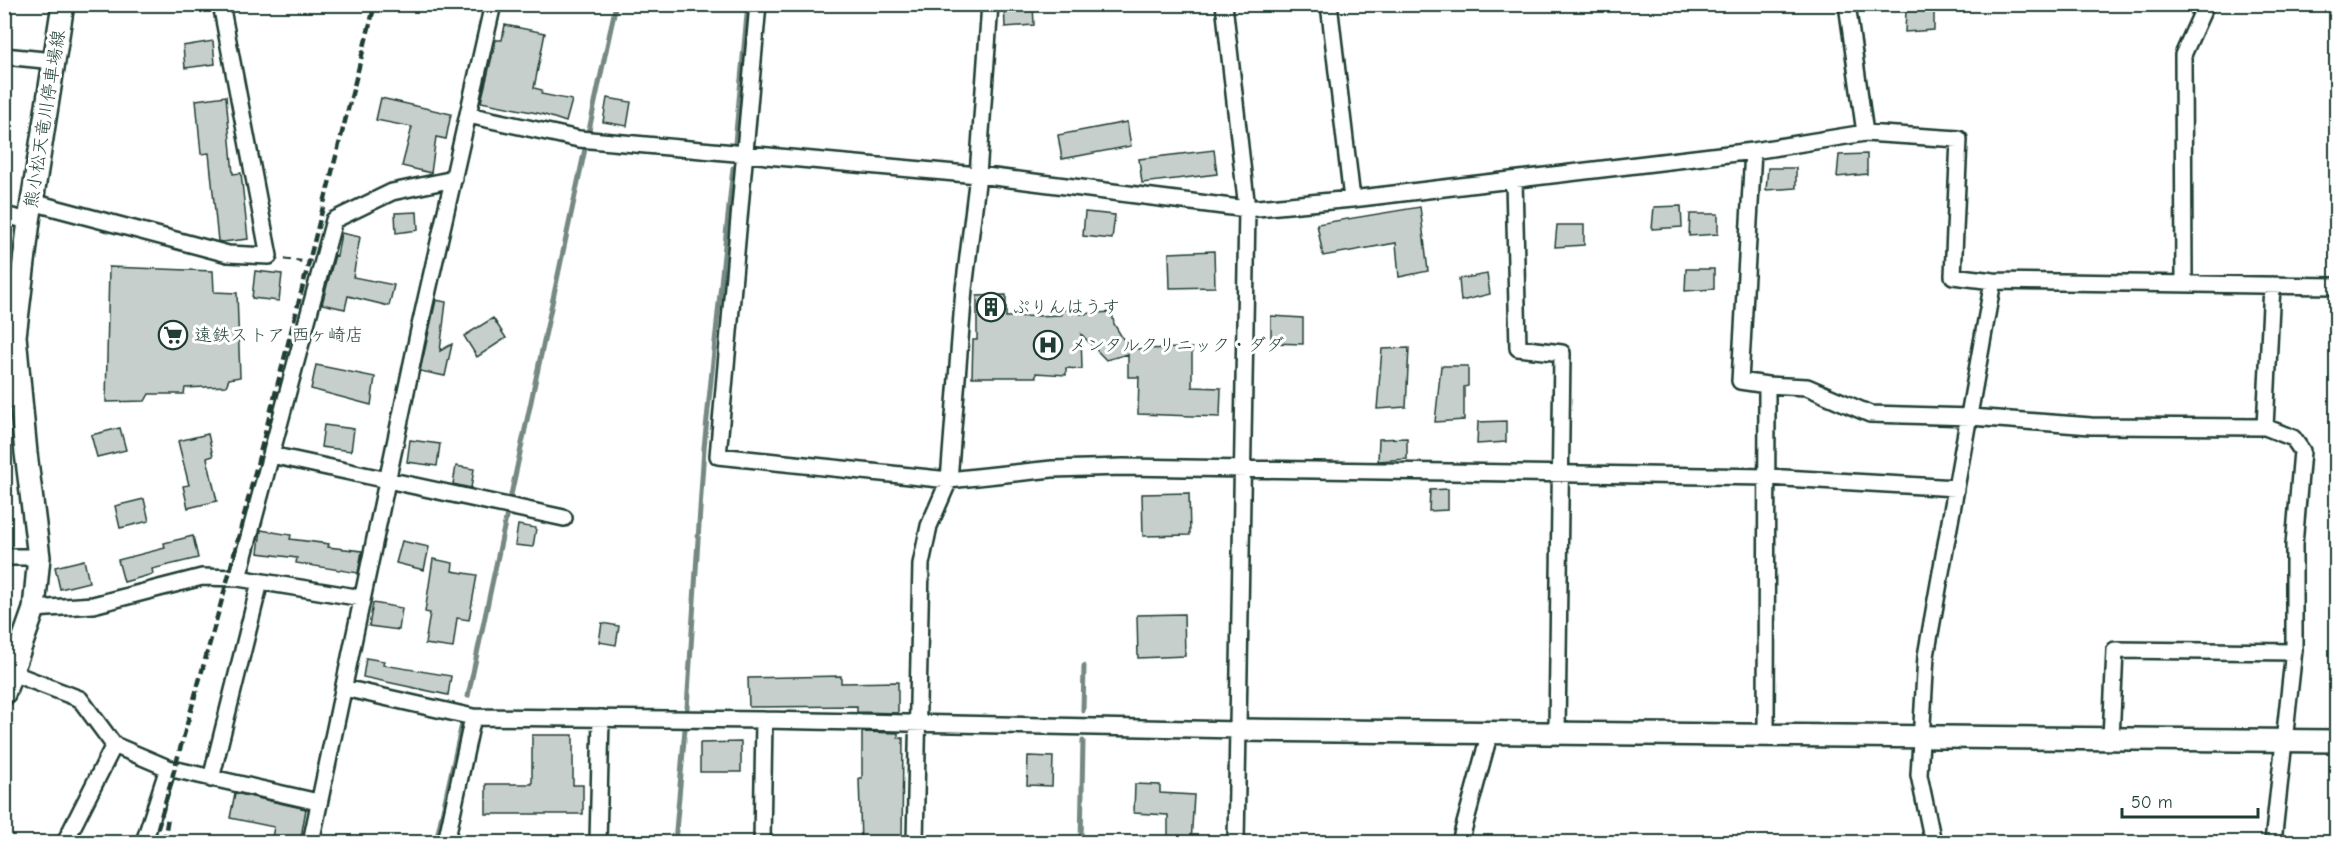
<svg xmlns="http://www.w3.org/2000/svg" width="2341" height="847" font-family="'Comic Neue','Klee One',sans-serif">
	<rect width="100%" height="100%" fill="#fff"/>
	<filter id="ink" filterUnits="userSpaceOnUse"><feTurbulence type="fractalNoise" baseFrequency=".0167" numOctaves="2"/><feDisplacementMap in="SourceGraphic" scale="12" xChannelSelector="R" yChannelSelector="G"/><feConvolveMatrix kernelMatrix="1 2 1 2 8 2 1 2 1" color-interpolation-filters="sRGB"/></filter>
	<g filter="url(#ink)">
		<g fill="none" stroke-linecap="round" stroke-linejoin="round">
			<path stroke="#758883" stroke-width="5" d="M735 143 748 4
				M468 696 616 4
				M687 708 704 448 733 168
				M1083 711 1084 666
				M436 842 462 724
				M675 842 685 729
				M1081 842 1083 741"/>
		</g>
		<path fill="#c7cfcc" stroke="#1f3d34" stroke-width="1.5" d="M1004 4H1033L1034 25 1005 27Z
			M1934 10V30L1905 32 1906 11Z
			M505 25 545 33 534 88 542 90 541 94 572 100 566 122 542 114 481 102 496 40H502Z
			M213 41 215 64 185 68 183 46Z
			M226 96 233 174 241 173 248 239 222 242 218 241 209 153 201 154 196 100Z
			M381 98 451 114 446 139 436 137 431 173 402 166 412 127 376 120Z
			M607 98 631 102 627 126 603 122Z
			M1127 122 1131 146 1062 159 1058 135Z
			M1214 150 1217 174 1142 183 1139 159Z
			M1867 154V174L1837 177 1839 155Z
			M1768 168H1796V188L1766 190Z
			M1681 206 1682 227 1652 229 1654 207Z
			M1420 207 1428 271 1399 277 1396 243 1323 256 1317 224Z
			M417 212 418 230 396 233 395 213Z
			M1085 212 1115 215 1112 239 1083 236Z
			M1690 214H1718V234L1689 236Z
			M1557 225H1584V245L1555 247Z
			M341 233 360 237 353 277 394 285 389 306 348 296 345 309 322 304 335 255 337 256Z
			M1214 251 1215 287 1170 288 1169 253Z
			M109 267 213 271 214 292 237 293 240 377 229 379 226 386 185 388 184 394H149L145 401 106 402Z
			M1686 269H1714V289L1685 291Z
			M255 271 282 274 279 301 252 298Z
			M1487 274 1490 294 1461 301 1459 279Z
			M1006 295V317L1061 315V310L1079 309 1080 314 1112 312 1114 324 1129 349 1192 348V387L1221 388 1220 417 1138 414 1139 377H1128V354L1106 360 1081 334 1082 369 1066 368V375L1036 373V377H972L973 340H977V296Z
			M436 300 446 302 440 351 452 344 445 376 420 371Z
			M1271 316 1303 318V344L1271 343Z
			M493 318 506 338 477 357 464 336Z
			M1409 348 1406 407 1377 409 1382 349Z
			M316 365 375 377 371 405 311 389Z
			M1441 366H1468V386L1464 387V420L1435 422Z
			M1506 421V442L1477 444 1478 422Z
			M324 425 354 429 351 451 321 447Z
			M120 428 126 450 97 457 91 435Z
			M208 434 213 456 207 458 217 501 188 508 183 486 189 485 178 441Z
			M1407 438V459L1378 461 1379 439Z
			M410 440 440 444 437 466 407 462Z
			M456 466 474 469 471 488 453 484Z
			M1448 489V510L1429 511 1430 490Z
			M1189 493 1190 535 1143 536 1142 494Z
			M144 499 149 521 120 528 115 506Z
			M518 525 536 528 533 547 515 545Z
			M261 530 291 535 290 539 329 544 328 547 362 551 358 573 296 563 297 558 258 553Z
			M193 536 198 558 152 569 153 574 124 582 118 560 165 548 164 543Z
			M402 541 429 547 424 570 396 563Z
			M433 559 453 563 452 571 477 575 469 620 457 618 453 648 425 644 430 613 425 612Z
			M84 560 89 582 60 589 55 567Z
			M373 603 402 608 399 630 369 626Z
			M1184 614 1185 656 1138 658 1137 615Z
			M602 623 619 626 616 645 599 642Z
			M366 658 384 661 383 665 451 676 448 695 363 677Z
			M841 676V683L898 682V713L857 712V706L749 707 748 678Z
			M862 732 898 733V738H903L902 843H861L859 778H862Z
			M532 735H573V785H583V814H486V784H532Z
			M741 742V772H700V743Z
			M1028 756 1053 757 1052 786 1027 785Z
			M1135 784 1160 785V793L1194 795 1191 843H1168V815L1134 813Z
			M235 793 306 809 300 843H271L274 827 230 818Z"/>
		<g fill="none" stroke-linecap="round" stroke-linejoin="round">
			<g stroke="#1f3d34" stroke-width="20">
				<path id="street" d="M758 4 718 456 949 480 1052 469 1123 467 1768 477 1956 488
					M1224 4 1247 209 1236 842
					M1329 4 1352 199
					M1847 4 1865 133 1959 139 1953 276 1993 281 2336 286
					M4 56 54 61
					M468 115 579 139 978 175 1247 209 1352 199 1753 151 1865 133
					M1753 151 1740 381 1767 385 1766 734
					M1514 180 1518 348 1562 353 1557 732
					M32 202 228 254 269 256 221 4
					M4 215 29 221
					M2184 282 2183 55 2206 4
					M2272 285 2265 427 2293 438 2302 451 2294 545V650L2273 842
					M1767 385 1807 387 1870 414 1971 417 2091 426 2265 427
					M271 455 564 518
					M4 557H39
					M238 578 334 220 392 192 454 179
					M34 609 93 605 202 577 238 578 362 598
					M12 673 80 699 114 745 168 768 318 802
					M344 688 473 717 764 720 1239 730
					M2111 739 2115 650 2294 652
					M211 779 260 582
					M65 842 114 745
					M144 842 168 768
					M311 842 419 330 493 4
					M446 842 473 717
					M598 842 601 718
					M762 842 764 720
					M915 842 921 564 929 526 949 480 964 289 978 175 990 4
					M1460 842 1490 732
					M1933 842 1919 775 1926 656 1993 281"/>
			</g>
			<g stroke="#1f3d34" stroke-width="26">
				<path id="secondary" d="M4 694 34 609 39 557 26 453 15 336 29 221 63 4
					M1239 730 2336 741"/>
			</g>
			<path stroke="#1f3d34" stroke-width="3" stroke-dasharray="6 4.5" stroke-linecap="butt" d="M285 259 306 262"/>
			<use href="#street" stroke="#fff" stroke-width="15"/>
			<use href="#secondary" stroke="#fff" stroke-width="21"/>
			<path stroke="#1f3d34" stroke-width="4.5" stroke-dasharray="9 4.5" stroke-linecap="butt" d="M154 842 228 578 375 4
				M164 842 168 817"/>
		</g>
	</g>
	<defs>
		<g id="building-ring" transform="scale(1.5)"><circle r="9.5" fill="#fff" stroke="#1f3d34" stroke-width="1.5"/><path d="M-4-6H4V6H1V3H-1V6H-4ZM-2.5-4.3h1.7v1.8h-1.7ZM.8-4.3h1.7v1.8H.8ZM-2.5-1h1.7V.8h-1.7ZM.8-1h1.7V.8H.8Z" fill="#1f3d34"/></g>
		<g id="supermarket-ring" transform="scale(1.5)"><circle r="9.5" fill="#fff" stroke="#1f3d34" stroke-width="1.5"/><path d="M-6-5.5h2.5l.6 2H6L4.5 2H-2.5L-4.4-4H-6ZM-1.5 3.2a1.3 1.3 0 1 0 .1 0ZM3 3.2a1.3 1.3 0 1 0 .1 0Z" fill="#1f3d34"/></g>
		<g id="hospital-ring" transform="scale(1.5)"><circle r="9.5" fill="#fff" stroke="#1f3d34" stroke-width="1.5"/><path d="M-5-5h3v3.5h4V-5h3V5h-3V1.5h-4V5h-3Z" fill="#1f3d34"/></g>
	</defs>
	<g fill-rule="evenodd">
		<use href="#building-ring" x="991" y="307"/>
		<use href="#supermarket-ring" x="173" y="335"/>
		<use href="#hospital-ring" x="1048" y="345"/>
	</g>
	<g text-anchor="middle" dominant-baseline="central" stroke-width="6" stroke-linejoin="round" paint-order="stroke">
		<g font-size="18" fill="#1f3d34" stroke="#fff">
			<text transform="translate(45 119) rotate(-81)">熊小松天竜川停車場線</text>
		</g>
		<g font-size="18" fill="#1f3d34" stroke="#fff" text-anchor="start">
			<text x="1012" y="307">ぷりんはうす</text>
			<text x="194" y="335">遠鉄ストア 西ヶ崎店</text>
			<text x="1069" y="345">メンタルクリニック・ダダ</text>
		</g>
	</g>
	<rect width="2341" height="847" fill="none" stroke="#fff" stroke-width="24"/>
	<rect x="12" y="12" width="2317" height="823" fill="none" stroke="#1f3d34" stroke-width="2" filter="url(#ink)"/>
	<path d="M2122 808v9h136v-9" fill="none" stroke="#1f3d34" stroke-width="3"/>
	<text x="2131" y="808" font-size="18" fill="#1f3d34" stroke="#ffffff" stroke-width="4.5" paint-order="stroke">50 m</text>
</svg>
